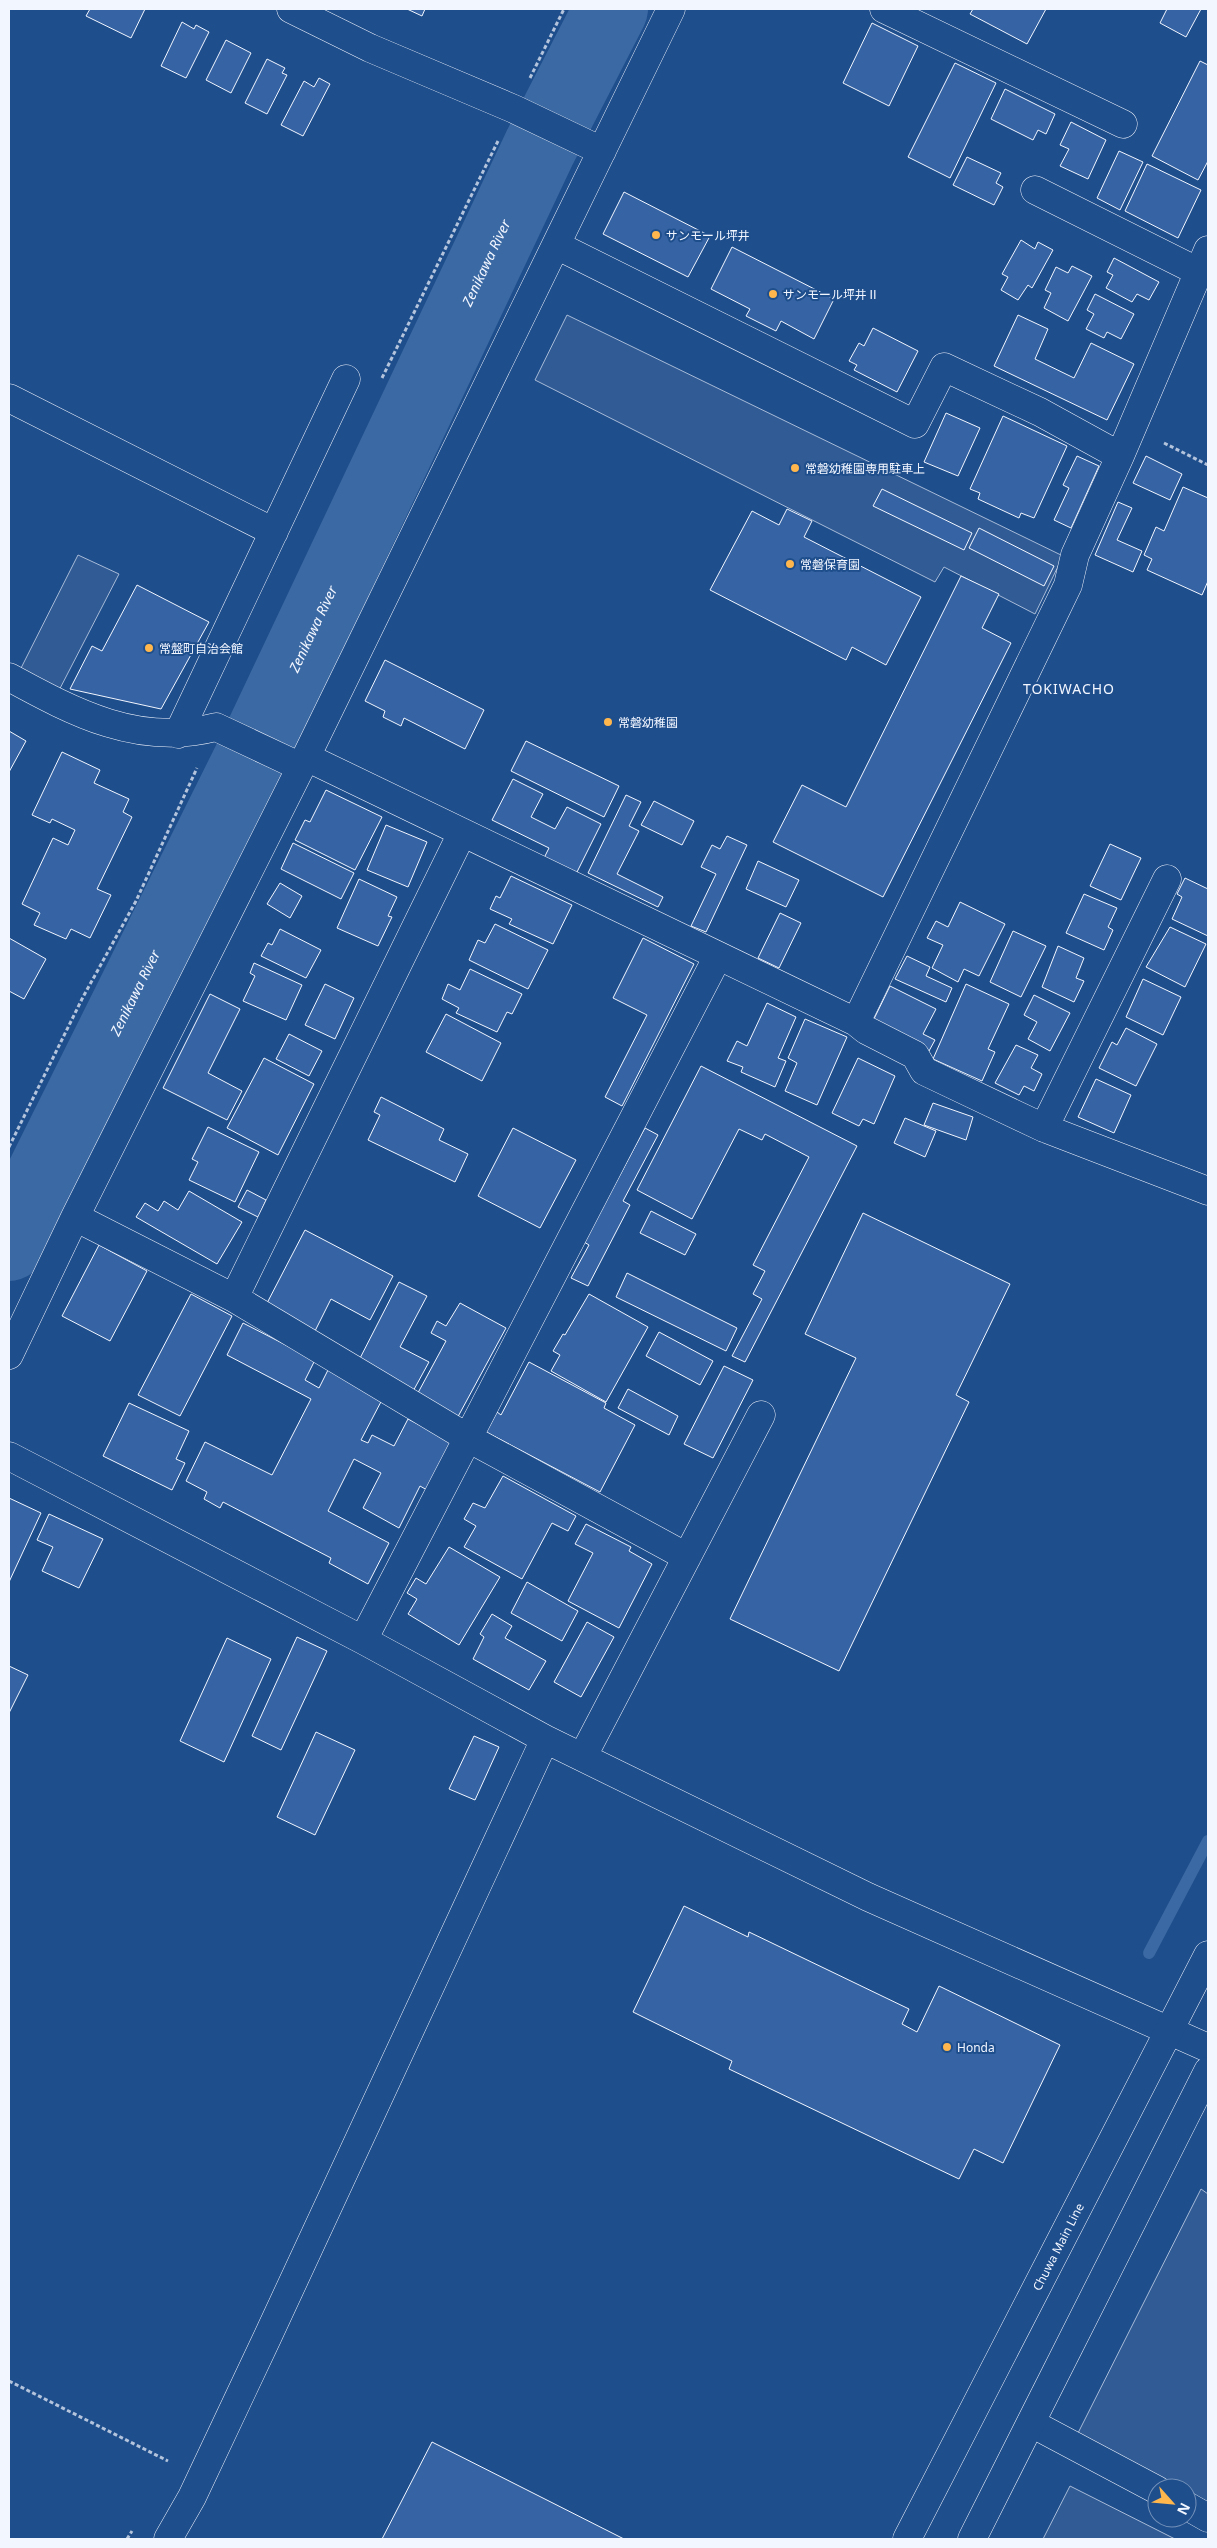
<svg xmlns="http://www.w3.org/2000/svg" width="1217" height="2548" font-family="'Noto Sans','Noto Sans JP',sans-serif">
	<rect width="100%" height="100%" fill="#1f4e8c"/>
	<path fill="#305b95" stroke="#a8bbd7" d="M567 315 1063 556 1035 614 944 567 935 582 535 380Z
		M78 555 119 574 53 702 15 680Z
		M1201 2189 1208 2194V2502L1187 2491V2488H1181L1077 2435Z
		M1070 2486 1175 2539H1043Z"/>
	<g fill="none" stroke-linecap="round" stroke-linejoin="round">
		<path stroke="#3b69a3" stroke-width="12" d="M1149 1953 1208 1841"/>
		<path stroke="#3b69a3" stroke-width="74" id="s1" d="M9 1244 252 756 540 147 611 9"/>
	</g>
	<path fill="#3563a3" stroke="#f2f6ff" d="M90 9H145L131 38 86 16Z
		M407 9H425L422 16Z
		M973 9H1046L1027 44 970 14Z
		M1167 9H1201L1186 37 1160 23Z
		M182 22 194 29 196 25 209 32 186 78 161 66Z
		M872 23 918 46 889 106 843 83Z
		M226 40 251 53 231 93 206 80Z
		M267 59 285 68 282 73 287 75 267 114 245 103Z
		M1200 61 1208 65V161L1198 180 1152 156Z
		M955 63 996 83 950 178 908 157Z
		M319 78 330 84 303 136 281 125 304 81 314 87Z
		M1005 89 1055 114 1046 134 1038 130 1033 140 991 119Z
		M1071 122 1106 140 1088 179 1060 166 1069 149 1060 145Z
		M1119 151 1143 162 1120 210 1097 198Z
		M967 157 1001 173 996 183 1003 187 994 205 953 185Z
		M1147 164 1201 190 1178 238 1125 211Z
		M624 192 710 236 688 277 603 234Z
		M1021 240 1035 249 1038 242 1053 250 1032 288 1028 285 1018 300 1001 290 1008 277 1002 274Z
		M732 247 834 299 814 339 781 321 776 331 746 316 750 309 711 289Z
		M1114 258 1159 282 1149 300 1137 294 1132 302 1106 288 1113 275 1107 272Z
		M1072 266 1092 276 1068 321 1044 308 1051 293 1045 290 1056 267 1068 273Z
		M1095 294 1134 314 1121 339 1107 332 1104 338 1086 329 1094 314 1087 310Z
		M1018 315 1048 329 1035 359 1074 378 1091 343 1134 364 1107 420 994 366Z
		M873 328 918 351 897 392 854 370 857 365 849 361 859 343 864 346Z
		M946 413 980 428 958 476 924 462Z
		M1003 416 1067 446 1034 518 1021 513 1019 518 978 499 980 493 970 489Z
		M1077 456 1099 466 1071 528 1054 520 1069 488 1063 485Z
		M1146 456 1182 474 1170 500 1133 483Z
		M1183 487 1208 498V581L1202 595 1147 570 1152 559 1144 555 1156 527 1164 531Z
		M882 489 972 533 964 550 873 506Z
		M1118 502 1132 508 1117 540 1142 551 1133 572 1095 555Z
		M787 509 812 521 804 537 921 597 886 665 852 647 846 660 710 590 752 511 779 525Z
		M979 528 1054 566 1044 586 969 548Z
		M961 576 999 594 982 628 1011 643 883 897 773 842 802 785 846 807Z
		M137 585 209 622 161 709 70 689 92 646 102 651Z
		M385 660 484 710 465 749 404 718 401 726 383 717 385 711 365 701Z
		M9 731 26 741 9 772Z
		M526 741 619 786 604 817 511 771Z
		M62 752 100 770 94 783 129 799 123 812 132 817 97 889 111 895 90 938 71 929 66 939 34 925 40 913 22 904 53 838 68 845 75 830 52 819 50 823 32 815Z
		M513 779 543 794 531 817 555 829 567 807 601 824 576 874 544 858 549 848 492 820Z
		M326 790 382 817 355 870 295 840 305 820 310 822Z
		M626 795 641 802 629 826 639 831 617 874 663 897 658 907 588 873Z
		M654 801 694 821 682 845 641 825Z
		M386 825 427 842 408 887 367 870Z
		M727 836 747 845 706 932 691 926 716 874 701 867 712 845 720 849Z
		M293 843 354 873 341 899 281 869Z
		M1110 844 1141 858 1121 900 1090 886Z
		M758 861 799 880 786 907 746 889Z
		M511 876 572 905 553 944 509 924 512 919 490 909 496 896 500 898Z
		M1185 878 1208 889V936L1172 919 1182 897 1177 894Z
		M359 879 397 897 388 916 392 917 378 946 337 928Z
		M280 883 302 896 290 918 267 904Z
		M1084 894 1117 908 1108 927 1113 930 1104 950 1066 933Z
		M960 902 1005 924 979 976 964 969 958 982 932 968 943 945 927 938 936 921 948 927Z
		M780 913 801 923 779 968 758 958Z
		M495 924 548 950 528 989 469 960 478 940 485 943Z
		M1170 927 1206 944 1185 987 1146 967Z
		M280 929 321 950 306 978 261 956 268 943 272 945Z
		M1013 931 1046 946 1021 997 990 982Z
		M9 938 46 959 24 999 9 991Z
		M643 938 694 964 622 1106 605 1097 647 1015 613 998Z
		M1058 946 1084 958 1076 978 1084 981 1074 1002 1042 987Z
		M907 956 930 967 926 976 952 988 946 1002 895 979Z
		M254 963 302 985 286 1020 243 1001 255 976 250 973Z
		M470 969 522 994 512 1014 507 1012 497 1032 456 1013 459 1008 442 999 448 984 460 990Z
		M1143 979 1181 997 1163 1035 1126 1017Z
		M325 984 354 998 335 1039 305 1025Z
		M966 984 1009 1004 988 1049 995 1052 982 1081 933 1059Z
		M890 986 936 1009 923 1034 935 1040 929 1051 872 1023Z
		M210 994 240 1009 208 1073 242 1091 227 1120 163 1088Z
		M1034 995 1070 1013 1050 1051 1028 1039 1037 1022 1024 1015Z
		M767 1003 796 1017 778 1058 786 1061 775 1087 741 1072 743 1067 727 1061 737 1041 747 1046Z
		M446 1014 501 1043 482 1081 426 1052Z
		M805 1019 847 1037 817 1105 785 1091 797 1063 788 1058Z
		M1126 1028 1157 1044 1136 1086 1099 1068 1112 1042 1117 1045Z
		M289 1034 322 1051 309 1076 276 1059Z
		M1016 1045 1038 1055 1031 1068 1042 1074 1034 1091 1024 1086 1019 1095 995 1083Z
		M264 1058 314 1084 278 1155 227 1128Z
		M858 1058 895 1076 874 1124 863 1119 859 1126 832 1113Z
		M701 1066 857 1146 745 1362 732 1356 762 1299 753 1294 765 1271 753 1265 809 1157 765 1134 762 1140 739 1129 692 1219 637 1190Z
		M1096 1079 1131 1095 1114 1133 1078 1117Z
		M381 1097 444 1129 439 1140 468 1154 455 1182 368 1140 380 1115 374 1112Z
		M933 1103 973 1117 966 1140 924 1125Z
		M905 1118 936 1131 925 1157 894 1143Z
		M208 1127 259 1152 235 1202 189 1180 198 1162 192 1159Z
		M513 1128 576 1160 540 1228 478 1196Z
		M645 1128 658 1135 623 1201 630 1205 588 1286 571 1278 589 1245 584 1242Z
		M247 1190 266 1200 258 1217 238 1207Z
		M189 1191 242 1222 217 1264 136 1217 145 1203 158 1211 164 1201 178 1210Z
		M651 1211 696 1234 685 1255 640 1233Z
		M863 1213 1010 1284 956 1395 969 1402 839 1671 730 1619 856 1358 805 1334Z
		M305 1230 393 1276 370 1320 331 1299 315 1331 266 1305Z
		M99 1245 147 1271 110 1341 62 1316Z
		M627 1273 737 1328 726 1351 616 1297Z
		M399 1282 427 1296 400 1347 429 1362 411 1395 356 1366Z
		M191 1294 232 1316 180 1416 138 1395Z
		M589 1294 648 1327 606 1402 551 1371 560 1355 553 1351 563 1334 565 1335Z
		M460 1303 506 1328 454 1424 413 1402 446 1341 431 1333 437 1321 446 1326Z
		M243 1323 315 1360 305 1380 319 1388 330 1366 384 1396 361 1440 368 1443 372 1435 394 1446 408 1419 452 1441 427 1490 420 1486 399 1528 363 1508 381 1473 354 1459 328 1511 389 1543 368 1584 329 1563 331 1558 223 1502 220 1508 204 1499 207 1492 186 1481 205 1442 272 1475 311 1399 227 1355Z
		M659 1332 713 1361 700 1385 646 1356Z
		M529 1362 606 1403 604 1408 635 1425 600 1492 486 1432 497 1412 501 1415Z
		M724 1366 753 1380 713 1458 684 1444Z
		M628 1389 678 1416 669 1435 618 1408Z
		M129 1403 189 1431 176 1459 185 1463 172 1490 103 1456Z
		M503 1476 576 1516 568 1531 552 1523 522 1579 464 1547 476 1526 464 1519 473 1503 485 1508Z
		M9 1498 41 1513 9 1582Z
		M49 1514 103 1539 79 1588 42 1571 53 1547 37 1540Z
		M586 1524 631 1547 629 1551 652 1564 619 1628 568 1601 593 1553 575 1544Z
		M449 1547 500 1577 459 1645 408 1614 417 1599 407 1593 416 1578 426 1584Z
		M527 1582 578 1611 562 1641 511 1613Z
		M492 1614 512 1626 505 1638 546 1661 529 1690 473 1659 484 1637 480 1634Z
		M587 1622 614 1637 581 1697 554 1682Z
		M297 1637 327 1651 281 1750 252 1736Z
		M227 1638 271 1659 224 1762 180 1741Z
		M9 1666 28 1675 9 1713Z
		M316 1732 355 1750 315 1835 277 1817Z
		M474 1736 499 1747 475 1800 449 1789Z
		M684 1906 748 1937 749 1932 909 2009 902 2024 917 2032 939 1986 1060 2045 1003 2163 974 2149 959 2179 729 2069 732 2061 633 2012Z
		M432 2442 624 2539H382Z"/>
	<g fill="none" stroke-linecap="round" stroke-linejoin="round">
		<g stroke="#f2f6ff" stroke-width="29">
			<path id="minor" d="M291 9 370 48 514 109 602 151
				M884 9 1123 124
				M1035 190 1199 272
				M556 245 915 424 944 367 1040 412 1120 456
				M9 398 274 532
				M9 677C75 713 139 747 216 727L301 767
				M178 734 346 379
				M306 757 856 1022 866 1030 915 1055 924 1071 1044 1128 1208 1191
				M856 1022 1068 585 1075 555 1120 456 1208 250
				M1044 1128 1167 879
				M75 1217 234 1298 468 1438 687 1557
				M234 1298 462 833
				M9 1355 75 1217 306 757 671 9
				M9 1456 363 1640 545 1739 868 1897 1208 2048
				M363 1640 718 956
				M583 1756 761 1415
				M1031 2423 1157 2490
				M1187 2506 1208 2518
				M168 2539 192 2497 267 2338 545 1739"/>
		</g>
		<g stroke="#f2f6ff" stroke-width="29">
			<g id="major">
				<path id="s2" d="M907 2539 1208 1955"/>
				<path d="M972 2539 1208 2071"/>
			</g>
		</g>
		<path stroke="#b3c4dc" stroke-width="3" stroke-dasharray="4 2.5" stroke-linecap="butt" d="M530 78 564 9
			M382 378 498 141
			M1164 443 1208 465
			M9 1147 83 997 136 901 197 768
			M9 2381 168 2461
			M127 2539 132 2531"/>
		<use href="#minor" stroke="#1f4e8c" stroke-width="28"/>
		<use href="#major" stroke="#1f4e8c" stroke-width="28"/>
	</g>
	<g fill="#ffb74d" stroke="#1f4e8c" stroke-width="2">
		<circle cx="656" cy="235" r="5"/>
		<circle cx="773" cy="294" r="5"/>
		<circle cx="795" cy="468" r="5"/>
		<circle cx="790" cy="564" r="5"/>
		<circle cx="149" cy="648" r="5"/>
		<circle cx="608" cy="722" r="5"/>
		<circle cx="947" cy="2047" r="5"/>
	</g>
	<g text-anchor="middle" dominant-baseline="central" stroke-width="4" stroke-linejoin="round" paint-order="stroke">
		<g font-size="12" fill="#f2f6ff" stroke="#1f4e8c" text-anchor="start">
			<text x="666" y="235">サンモール坪井</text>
			<text x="783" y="294">サンモール坪井Ⅱ</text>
			<text x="805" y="468">常磐幼稚園専用駐車上</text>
			<text x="800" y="564">常磐保育園</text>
			<text x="159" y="648">常盤町自治会館</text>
			<text x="618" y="722">常磐幼稚園</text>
			<text x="957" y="2047">Honda</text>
		</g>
		<g font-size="12" fill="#f2f6ff" stroke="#1f4e8c">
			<text stroke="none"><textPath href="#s2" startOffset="329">Chuwa Main Line</textPath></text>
		</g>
		<g font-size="14" font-style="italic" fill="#f2f6ff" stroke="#1f4e8c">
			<text stroke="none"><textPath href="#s1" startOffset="1091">Zenikawa River</textPath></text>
			<text stroke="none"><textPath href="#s1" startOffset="686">Zenikawa River</textPath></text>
			<text stroke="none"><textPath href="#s1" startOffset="281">Zenikawa River</textPath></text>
		</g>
		<g font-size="14" letter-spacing="1" fill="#f2f6ff" stroke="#1f4e8c">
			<text x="1069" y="688">TOKIWACHO</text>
		</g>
	</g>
	<rect width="1217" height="2548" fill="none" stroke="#f2f6ff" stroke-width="20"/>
	<g transform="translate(1172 2503) rotate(117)"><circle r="24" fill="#1f4e8c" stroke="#7391ba"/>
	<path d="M0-4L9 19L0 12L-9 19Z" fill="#ffb74d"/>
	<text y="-8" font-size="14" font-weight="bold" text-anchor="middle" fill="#f2f6ff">N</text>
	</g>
</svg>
